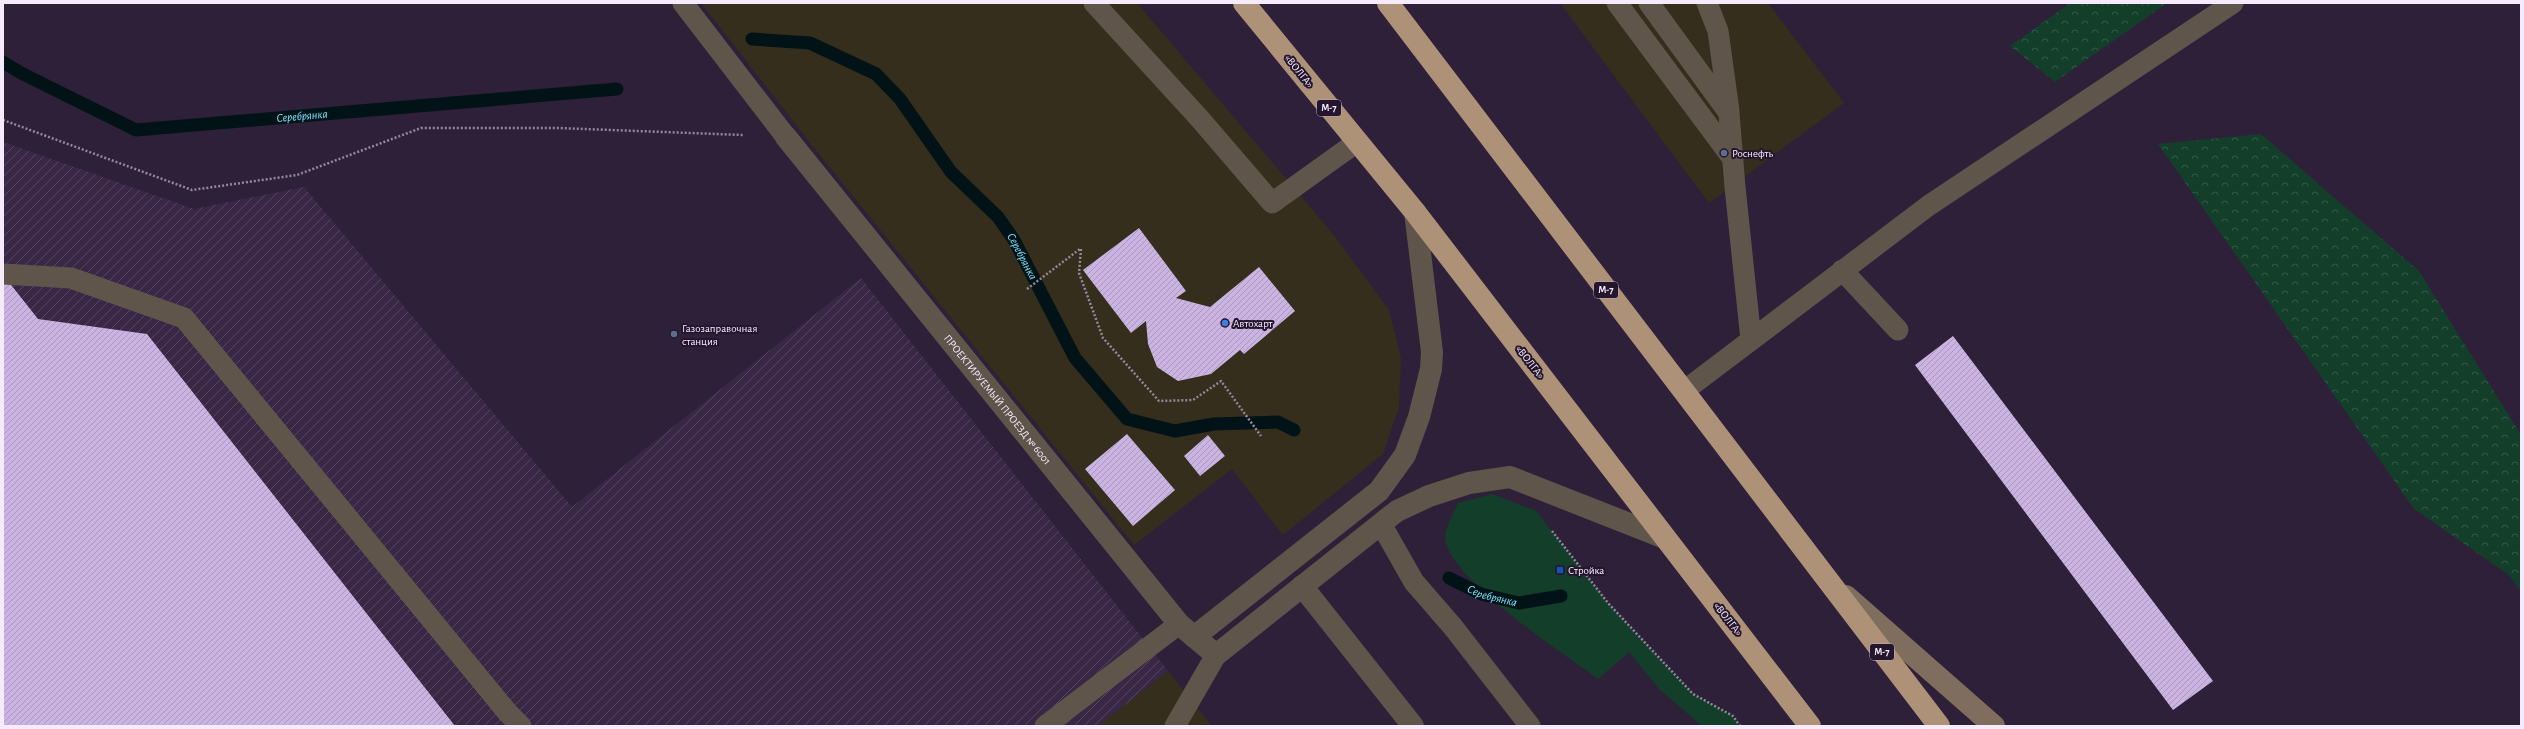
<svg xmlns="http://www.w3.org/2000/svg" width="2524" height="729" font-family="'Alegreya Sans',sans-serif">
	<defs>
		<pattern id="industrial-furrows" width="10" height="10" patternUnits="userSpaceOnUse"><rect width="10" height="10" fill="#3a2746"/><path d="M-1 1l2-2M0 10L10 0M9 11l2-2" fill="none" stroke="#574662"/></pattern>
		<pattern id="forest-crowns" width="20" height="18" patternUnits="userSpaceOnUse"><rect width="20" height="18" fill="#123e2a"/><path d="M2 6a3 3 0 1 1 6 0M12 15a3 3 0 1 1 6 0" fill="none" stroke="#355a4a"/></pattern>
		<pattern id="building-hatch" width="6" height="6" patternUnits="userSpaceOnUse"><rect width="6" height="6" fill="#cbb3e2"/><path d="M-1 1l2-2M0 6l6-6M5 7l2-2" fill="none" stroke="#ab98bc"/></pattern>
	</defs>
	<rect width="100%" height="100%" fill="#2f2039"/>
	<path fill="#352e1d" d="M701 3H1137L1334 235 1389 310 1401 358 1399 407 1383 454 1283 535 1232 469 1134 545 811 144Z
		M1560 3H1768L1844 103 1709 203Z
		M1168 671 1212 726H1097Z"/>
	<path fill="url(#industrial-furrows)" d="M3 142 194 209 304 187 572 507 861 278 1168 671 1098 726H3Z"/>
	<path fill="#123e2a" d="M1492 494 1536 511 1608 603 1693 694 1733 716 1740 726H1702L1659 689 1629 652 1598 679C1565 655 1448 578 1445 538 1445 528 1454 512 1458 503Z"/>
	<path fill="url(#forest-crowns)" d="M2070 3H2167L2055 82 2010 46Z
		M2261 134 2419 271 2521 435V591L2509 575 2414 509 2158 144Z"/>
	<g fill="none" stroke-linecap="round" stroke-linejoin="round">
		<g stroke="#021318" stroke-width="13">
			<path id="s1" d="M752 39 810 43 876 74 900 99 951 172 998 217 1014 240 1075 358 1127 419 1175 431 1214 424 1278 422 1294 430"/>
			<path id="s2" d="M3 62 21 73 136 130 617 89"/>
			<path id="s3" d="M1449 578 1481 594 1519 603 1561 596"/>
		</g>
	</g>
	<path fill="url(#building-hatch)" d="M1139 228 1186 291 1176 298 1210 307 1259 267 1295 311 1244 354 1240 350 1211 374 1178 381 1157 367 1148 344 1146 321 1131 333 1083 270Z
		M8 281 38 319 147 334 455 726H3V284Z
		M1953 336 2213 681 2173 710 1915 365Z
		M1127 434 1175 490 1133 526 1085 469Z
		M1208 435 1225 456 1200 476 1184 456Z"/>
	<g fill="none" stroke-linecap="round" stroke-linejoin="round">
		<path stroke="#94889d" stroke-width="2.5" stroke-dasharray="2 2" stroke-linecap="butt" d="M3 120 192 190 297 175 421 128H558L743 135
			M1081 249 1079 273 1103 338 1159 401 1193 400 1221 381 1261 436
			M1027 289 1080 249
			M1552 531 1608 603 1693 694 1733 716 1740 726"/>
		<path stroke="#60554a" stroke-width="21" d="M683 3 786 137
			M1094 3 1200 119 1272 203 1357 142
			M1617 3 1733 159
			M1649 3 1729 113 1735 187 1751 340
			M1707 3 1718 31 1729 111
			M1842 270 1898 330
			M3 274 71 278 184 318 508 713 521 726
			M1684 391 1928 206 2233 3
			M1381 524 1414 582 1453 627 1530 726
			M1045 726 1179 624
			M1175 726 1216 655"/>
		<g stroke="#60554a" stroke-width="22">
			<path id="s4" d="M786 137 1179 624 1216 655 1397 511 1429 496 1469 483 1510 477 1665 538"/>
			<path d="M1302 586 1413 726"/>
			<path d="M1194 637 1379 491 1405 455 1419 417 1431 369 1432 352 1415 212"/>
		</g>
		<path stroke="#7f6e5d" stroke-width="22" d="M1846 596 1994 726"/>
		<path stroke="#ad9278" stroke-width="22" d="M1244 3 1415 212 1810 726
			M1388 3 1939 726"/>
	</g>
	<g fill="#5c6f8a" stroke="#25162e" stroke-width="1.5">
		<circle cx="1724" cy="153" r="4"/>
		<circle cx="674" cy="334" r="4"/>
	</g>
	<circle fill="#3f7fe0" stroke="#25162e" stroke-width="1.5" cx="1225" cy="323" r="4"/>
	<rect fill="#1a4fb4" stroke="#25162e" stroke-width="1.5" x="1556" y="566" width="8" height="8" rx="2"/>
	<g text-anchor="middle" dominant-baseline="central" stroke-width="4" stroke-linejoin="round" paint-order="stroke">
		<g fill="#25162e" stroke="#b7abbe" stroke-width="1">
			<rect x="1317" y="100" width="24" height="16" rx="3"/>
			<rect x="1594" y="282" width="24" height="16" rx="3"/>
			<rect x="1870" y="644" width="24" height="16" rx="3"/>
		</g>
		<g font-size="10" font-weight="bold" fill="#f5ebfc">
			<text x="1329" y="108">М-7</text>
			<text x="1606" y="290">М-7</text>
			<text x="1882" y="652">М-7</text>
		</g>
		<g font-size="11" fill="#f5ebfc" stroke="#25162e">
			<text transform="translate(1299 71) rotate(51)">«ВОЛГА»</text>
			<text transform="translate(1530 362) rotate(52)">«ВОЛГА»</text>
			<text stroke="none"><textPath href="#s4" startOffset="337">ПРОЕКТИРУЕМЫЙ ПРОЕЗД № 6001</textPath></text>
			<text transform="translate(1728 619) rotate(52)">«ВОЛГА»</text>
		</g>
		<g font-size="11" fill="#f5ebfc" stroke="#25162e" text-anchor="start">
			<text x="1732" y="153">Роснефть</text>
			<text x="1233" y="323">Автохарт</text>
			<text x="682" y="328">Газозаправочная<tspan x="682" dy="13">станция</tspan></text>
			<text x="1568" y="570">Стройка</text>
		</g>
		<g font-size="12" font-style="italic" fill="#81e5fe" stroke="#25162e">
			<text stroke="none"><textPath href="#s2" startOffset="316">Серебрянка</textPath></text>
			<text stroke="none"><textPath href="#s1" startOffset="366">Серебрянка</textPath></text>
			<text stroke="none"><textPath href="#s3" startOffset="47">Серебрянка</textPath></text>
		</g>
	</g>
	<rect width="2524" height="729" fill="none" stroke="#f5ebfc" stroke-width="8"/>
</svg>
